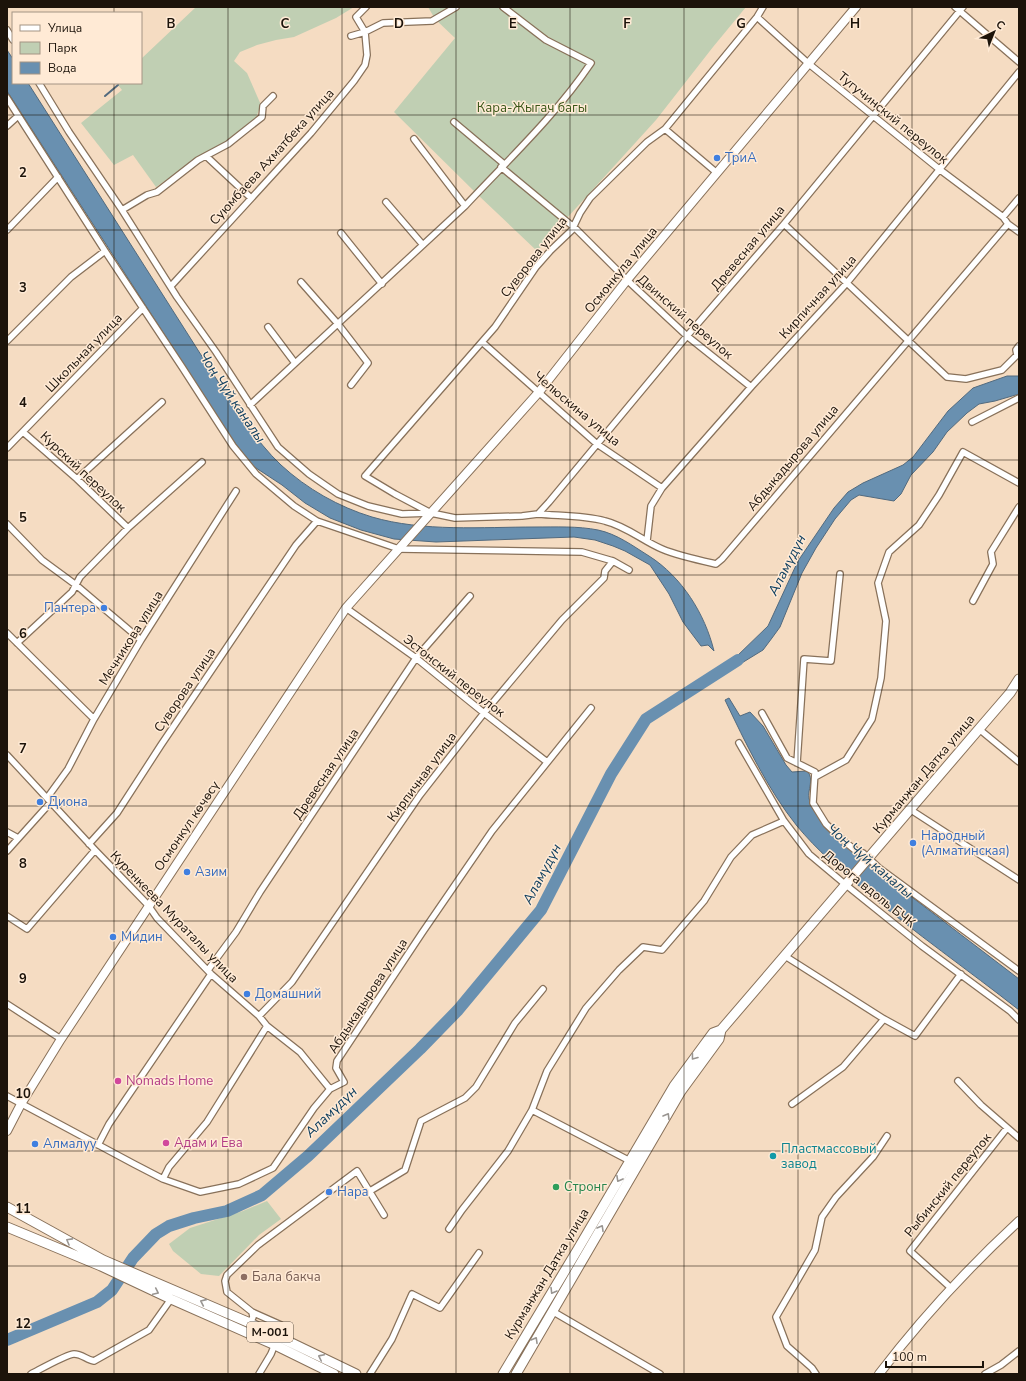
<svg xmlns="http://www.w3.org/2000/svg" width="1026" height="1381" font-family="'Nunito Sans',sans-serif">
	<rect width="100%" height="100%" fill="#f5dcc2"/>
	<path fill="#c0cfb3" d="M196 7H354L336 18 294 37 276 40 257 45 240 52 234 61 247 73 261 105 255 120 229 141 196 159 156 187 133 155 114 165 81 123 122 90 118 85V83H141V59Z
		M428 7H746L713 47 656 120 537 251 478 195 394 112 455 38 435 19Z
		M267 1201 281 1219 259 1235 219 1276 201 1274 173 1251 169 1244 190 1228 243 1211Z"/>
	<path fill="#6990b0" stroke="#526a7e" d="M7 50 13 59V83H28L245 424C257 438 268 453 281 465 307 489 339 507 372 517 423 532 483 527 535 527 556 527 578 526 598 530 617 534 633 546 649 556 682 577 705 614 714 651L708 645 701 646 683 622 669 594 650 565 625 551 613 546 595 540 574 537 436 542 394 539 361 530 330 518 305 503 282 485 253 466 232 439 7 91Z
		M1007 376H1019V394L995 401 979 404 967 413 947 432 933 452 911 475 901 494 894 501 859 495 851 500 835 519 816 548 802 573 780 627 772 638 763 650 727 672 724 664 736 657 768 626 798 561 834 508 848 492 863 483 903 465 913 457 948 411 973 388Z
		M729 698 740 716 750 712 763 726 786 765 792 772 807 771C815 779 807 790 809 799L831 831 849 849 1019 979V1010C968 970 915 933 865 891 841 871 817 850 797 826 768 790 745 742 725 700Z"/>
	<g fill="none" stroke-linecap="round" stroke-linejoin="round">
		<path stroke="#526a7e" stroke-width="2" d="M105 96 118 85"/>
		<path stroke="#6990b0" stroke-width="12" d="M7 1340 97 1302 112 1290 133 1258 156 1234 169 1226 194 1218 227 1211 262 1195 308 1156 420 1049 458 1010 541 910 611 774 646 719 738 660"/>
		<g stroke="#88715a" stroke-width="8">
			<path id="street" d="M955 7 1019 62
				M757 17 809 64 939 169 1003 217 1008 224 1019 232
				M7 30 13 40
				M351 36 365 32 383 23 432 21 456 7
				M39 83 69 132 122 210 177 297 216 352 278 447 309 474 338 494 368 506 402 514 431 513 455 518 522 516 538 514 549 502 687 336 784 224 963 7
				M7 98 105 251 182 367 233 446 256 474 294 506 317 521 399 549 582 552 613 561 629 570
				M454 122 504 164
				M7 126 18 116
				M665 129 717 173
				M206 156 251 198
				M501 167 576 229 627 280 687 336 751 387
				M386 202 423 245
				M465 206C508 160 556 115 591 63L546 40 503 7
				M122 210 147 195 157 192 198 160 228 144 262 117 263 106 273 96
				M1003 217 1019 198
				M784 224 947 377 966 379 1002 370 1017 355 1016 350 1019 346
				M7 230 58 177
				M341 233 382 284
				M301 282 338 324 368 363 351 385
				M171 286 311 133 354 81 365 65 367 55 365 32 356 17 366 7
				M268 327 295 363
				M7 341 71 277 105 251
				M482 342 597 444 662 488
				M250 405 465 206 414 139
				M972 422 1019 398
				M23 432 77 479 128 528
				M7 448 143 308
				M77 479 162 402
				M429 512 395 494 365 476 495 327 536 267 551 250 572 230 580 213 590 198 647 142 665 129 757 17 763 7
				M538 514C560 516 583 515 605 521 626 526 643 541 662 549 679 556 698 560 716 564L722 559 1008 224
				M7 524 42 560 76 585 141 640
				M647 541 651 506 662 488 751 387 846 284 1019 72
				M973 601 993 564 991 552 1019 507
				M346 608 416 658 484 713 547 762
				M7 633 94 719
				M17 643 72 592 80 577 128 528 202 462
				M762 713 787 758 815 772 813 803 826 824 844 841 855 850 863 853 879 868 1019 971
				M979 729 1019 762
				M739 743 784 821 809 854 846 885 922 946 1010 1011 1019 1020
				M7 755 95 850 148 905 157 918 211 974 259 1016 267 1026 300 1052 330 1089
				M797 763 804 659 831 661 840 574
				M815 777 846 760 872 719 881 678 886 621 878 583 889 552 919 525 939 495 963 452 1019 483
				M47 798 68 769 94 719 141 640 236 491
				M911 810 1019 880
				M7 832 18 838
				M89 844 117 813 161 745 296 545 317 521
				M7 851 51 802
				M7 916 27 929 95 850
				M785 956 884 1019 915 1036 961 974
				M208 970 236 932 260 892 416 658 470 596
				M7 1004 61 1039
				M259 1016 292 982 420 795 484 713 562 620 604 578 605 571 613 561
				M958 1081 981 1105 1019 1138
				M7 1096 134 1164 163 1179 200 1192 239 1184 273 1168 314 1108 330 1089 344 1082 336 1068 337 1061 422 933 492 831 591 708
				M792 1104 843 1067 884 1019
				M532 1110 632 1162
				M98 1145 109 1124 211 974
				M163 1179 169 1167 207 1122 267 1026
				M370 1191 405 1170 421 1121 465 1098 476 1087 515 1023 543 989
				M449 1229 462 1210 508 1151 532 1110 547 1071 586 1008 619 970 643 947 662 950 704 901 731 857 752 835 784 821
				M951 1288 910 1251 1007 1128
				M552 1311 660 1374
				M252 1312 281 1325V1329L271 1354 259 1374
				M250 1323 253 1317 252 1312 227 1292 225 1281 227 1275 258 1245 357 1171 384 1215
				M31 1374C39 1370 67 1354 74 1354 82 1354 87 1360 94 1361L149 1330 171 1299
				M370 1374 392 1339 412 1294 440 1308 479 1253
				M816 1374 812 1368 787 1346 776 1317 815 1250 822 1217 836 1197 873 1157 887 1136
				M985 1374 1001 1365 1019 1351"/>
		</g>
		<g stroke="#88715a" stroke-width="10">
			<path id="secondary" d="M7 1131 21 1104 61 1039 346 608 539 392 627 280 856 7
				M879 1374C921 1319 968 1268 1019 1221"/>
		</g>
		<g stroke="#88715a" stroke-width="11">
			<path id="primary" d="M7 1207 103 1260 250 1323 356 1374
				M7 1227 101 1266 171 1299 275 1345 334 1374
				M503 1374 578 1249 674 1086 713 1033 721 1030
				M516 1374 681 1091 719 1039 721 1030 979 729 1010 693 1019 679"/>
		</g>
		<use href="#street" stroke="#fff" stroke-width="5.5"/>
		<use href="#secondary" stroke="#fff" stroke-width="8"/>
		<use href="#primary" stroke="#fff" stroke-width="9"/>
	</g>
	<defs><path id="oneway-chevron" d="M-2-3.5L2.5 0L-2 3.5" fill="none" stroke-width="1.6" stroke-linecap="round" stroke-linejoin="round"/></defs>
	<g stroke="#999591">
		<use href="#oneway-chevron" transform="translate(694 1057) rotate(127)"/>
		<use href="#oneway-chevron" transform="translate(667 1116) rotate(-59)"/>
		<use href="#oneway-chevron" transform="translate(619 1179) rotate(119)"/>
		<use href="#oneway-chevron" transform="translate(601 1228) rotate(-60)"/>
		<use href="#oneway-chevron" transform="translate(69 1241) rotate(-151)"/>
		<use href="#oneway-chevron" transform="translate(553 1291) rotate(121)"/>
		<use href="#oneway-chevron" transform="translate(156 1292) rotate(25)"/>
		<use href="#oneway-chevron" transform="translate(203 1302) rotate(-156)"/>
		<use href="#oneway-chevron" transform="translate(535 1340) rotate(-60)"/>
		<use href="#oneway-chevron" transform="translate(321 1357) rotate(-154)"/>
	</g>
	<path fill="none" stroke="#1c130a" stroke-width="1" stroke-opacity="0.55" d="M114 7V13M228 7V1374M342 7V1374M456 7V1374M570 7V1374M684 7V1374M798 7V1374M912 7V1374M114 83V1374M7 115H1019M7 230H1019M7 345H1019M7 460H1019M7 575H1019M7 690H1019M7 806H1019M7 921H1019M7 1036H1019M7 1151H1019M7 1266H1019"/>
	<g fill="#3f7fe0" stroke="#ffead5" stroke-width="1.5">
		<circle cx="717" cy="158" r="4"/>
		<circle cx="104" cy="608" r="4"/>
		<circle cx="40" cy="802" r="4"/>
		<circle cx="913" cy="843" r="4"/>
		<circle cx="187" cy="872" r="4"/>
		<circle cx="113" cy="937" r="4"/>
		<circle cx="247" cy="994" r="4"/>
		<circle cx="35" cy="1144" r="4"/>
		<circle cx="329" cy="1192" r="4"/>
	</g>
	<g fill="#d1479c" stroke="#ffead5" stroke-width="1.5">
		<circle cx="118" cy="1081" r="4"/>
		<circle cx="166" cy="1143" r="4"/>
	</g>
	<circle fill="#0f9aa8" stroke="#ffead5" stroke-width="1.5" cx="773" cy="1156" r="4"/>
	<circle fill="#2e9e5b" stroke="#ffead5" stroke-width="1.5" cx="556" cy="1187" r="4"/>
	<circle fill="#8d6e63" stroke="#ffead5" stroke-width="1.5" cx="244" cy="1277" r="4"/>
	<g text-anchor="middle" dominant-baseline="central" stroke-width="3" stroke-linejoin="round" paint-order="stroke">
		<rect fill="#ffead5" stroke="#605447" stroke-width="1" x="247" y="1322" width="46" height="20" rx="3"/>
		<g font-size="12" font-weight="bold" fill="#1c130a">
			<text x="270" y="1332">М-001</text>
		</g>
		<g font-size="13" fill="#3a5618" stroke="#ffead5">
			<text x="532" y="108">Кара-Жыгач багы</text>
		</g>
		<g font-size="13" fill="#1c130a" stroke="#ffead5">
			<text transform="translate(893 118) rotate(39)">Тугучинский переулок</text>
			<text transform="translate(272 157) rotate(-48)">Суюмбаева Ахматбека улица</text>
			<text transform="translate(748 248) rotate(-50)">Древесная улица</text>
			<text transform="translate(534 257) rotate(-52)">Суворова улица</text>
			<text transform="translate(621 270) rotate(-51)">Осмонкула улица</text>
			<text transform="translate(818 297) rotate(-48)">Кирпичная улица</text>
			<text transform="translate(685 317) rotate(41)">Двинский переулок</text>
			<text transform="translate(84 353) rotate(-46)">Школьная улица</text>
			<text transform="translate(577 409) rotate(40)">Челюскина улица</text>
			<text transform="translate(793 458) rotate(-50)">Абдыкадырова улица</text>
			<text transform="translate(83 472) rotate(43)">Курский переулок</text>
			<text transform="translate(131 638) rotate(-58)">Мечникова улица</text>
			<text transform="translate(454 676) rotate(38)">Эстонский переулок</text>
			<text transform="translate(185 690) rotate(-56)">Суворова улица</text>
			<text transform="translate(326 774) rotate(-56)">Древесная улица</text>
			<text transform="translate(924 774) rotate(-50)">Курманжан Датка улица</text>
			<text transform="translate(422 777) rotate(-54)">Кирпичная улица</text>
			<text transform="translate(187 826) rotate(-56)">Осмонкул көчөсү</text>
			<text transform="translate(869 889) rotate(39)">Дорога вдоль БЧК</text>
			<text transform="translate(174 917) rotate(46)">Куренкеева Мураталы улица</text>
			<text transform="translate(368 996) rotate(-57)">Абдыкадырова улица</text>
			<text transform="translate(948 1185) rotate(-51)">Рыбинский переулок</text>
			<text transform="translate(547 1274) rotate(-59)">Курманжан Датка улица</text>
		</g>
		<g font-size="13" fill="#366cbe" stroke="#ffead5" text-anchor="start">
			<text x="725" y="158">ТриА</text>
			<text x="96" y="608" text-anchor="end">Пантера</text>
			<text x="48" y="802">Диона</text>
			<text x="921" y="836">Народный<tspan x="921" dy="15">(Алматинская)</tspan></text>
			<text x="195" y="872">Азим</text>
			<text x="121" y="937">Мидин</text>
			<text x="255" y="994">Домашний</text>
			<text x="43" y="1144">Алмалуу</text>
			<text x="337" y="1192">Нара</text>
		</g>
		<g font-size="13" fill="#b23c85" stroke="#ffead5" text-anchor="start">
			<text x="126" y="1081">Nomads Home</text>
			<text x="174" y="1143">Адам и Ева</text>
		</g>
		<g font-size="13" fill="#0d838f" stroke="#ffead5" text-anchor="start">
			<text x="781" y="1149">Пластмассовый<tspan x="781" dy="15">завод</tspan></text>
		</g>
		<g font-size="13" fill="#27864d" stroke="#ffead5" text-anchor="start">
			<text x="564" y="1187">Стронг</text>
		</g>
		<g font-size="13" fill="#785e54" stroke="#ffead5" text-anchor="start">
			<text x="252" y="1277">Бала бакча</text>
		</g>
		<g font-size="14" font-style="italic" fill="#0f3f60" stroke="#ffead5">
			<text transform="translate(232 397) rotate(56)">Чоң Чүй каналы</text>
			<text transform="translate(787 565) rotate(-63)">Аламүдүн</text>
			<text transform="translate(870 861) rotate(40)">Чоң Чүй каналы</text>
			<text transform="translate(542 874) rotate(-62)">Аламүдүн</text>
			<text transform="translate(331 1112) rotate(-44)">Аламүдүн</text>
		</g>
	</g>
	<g font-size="13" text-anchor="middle" font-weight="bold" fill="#1c130a" stroke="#ffead5" stroke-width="3" stroke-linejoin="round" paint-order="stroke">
		<text x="171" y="28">B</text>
		<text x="285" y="28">C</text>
		<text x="399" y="28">D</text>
		<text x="513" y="28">E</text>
		<text x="627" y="28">F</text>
		<text x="741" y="28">G</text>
		<text x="855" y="28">H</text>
		<text x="23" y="177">2</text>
		<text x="23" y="292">3</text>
		<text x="23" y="407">4</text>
		<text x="23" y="522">5</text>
		<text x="23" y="638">6</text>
		<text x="23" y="753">7</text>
		<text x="23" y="868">8</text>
		<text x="23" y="983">9</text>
		<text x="23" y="1098">10</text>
		<text x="23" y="1213">11</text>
		<text x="23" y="1328">12</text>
	</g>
	<rect width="1026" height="1381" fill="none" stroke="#1c130a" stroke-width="16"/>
	<rect x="12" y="12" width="130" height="72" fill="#ffead5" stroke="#a49484"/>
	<rect x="20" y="25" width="20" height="6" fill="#ffffff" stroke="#a49484"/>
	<text x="48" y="32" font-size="12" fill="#1c130a">Улица</text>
	<rect x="20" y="42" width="20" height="12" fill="#c0cfb3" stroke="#a49484"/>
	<text x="48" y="52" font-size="12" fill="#1c130a">Парк</text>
	<rect x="20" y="62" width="20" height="12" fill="#6990b0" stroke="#a49484"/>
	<text x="48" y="72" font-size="12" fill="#1c130a">Вода</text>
	<g transform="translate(994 32) rotate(43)" stroke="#ffead5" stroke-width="3" paint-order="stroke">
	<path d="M0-3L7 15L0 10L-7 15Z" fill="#1c130a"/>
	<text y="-6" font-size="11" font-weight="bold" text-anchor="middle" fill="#1c130a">С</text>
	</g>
	<path d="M886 1361v6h97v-6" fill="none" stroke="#1c130a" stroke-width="2"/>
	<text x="892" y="1361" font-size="12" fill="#1c130a" stroke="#ffead5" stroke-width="3" paint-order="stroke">100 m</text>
</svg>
